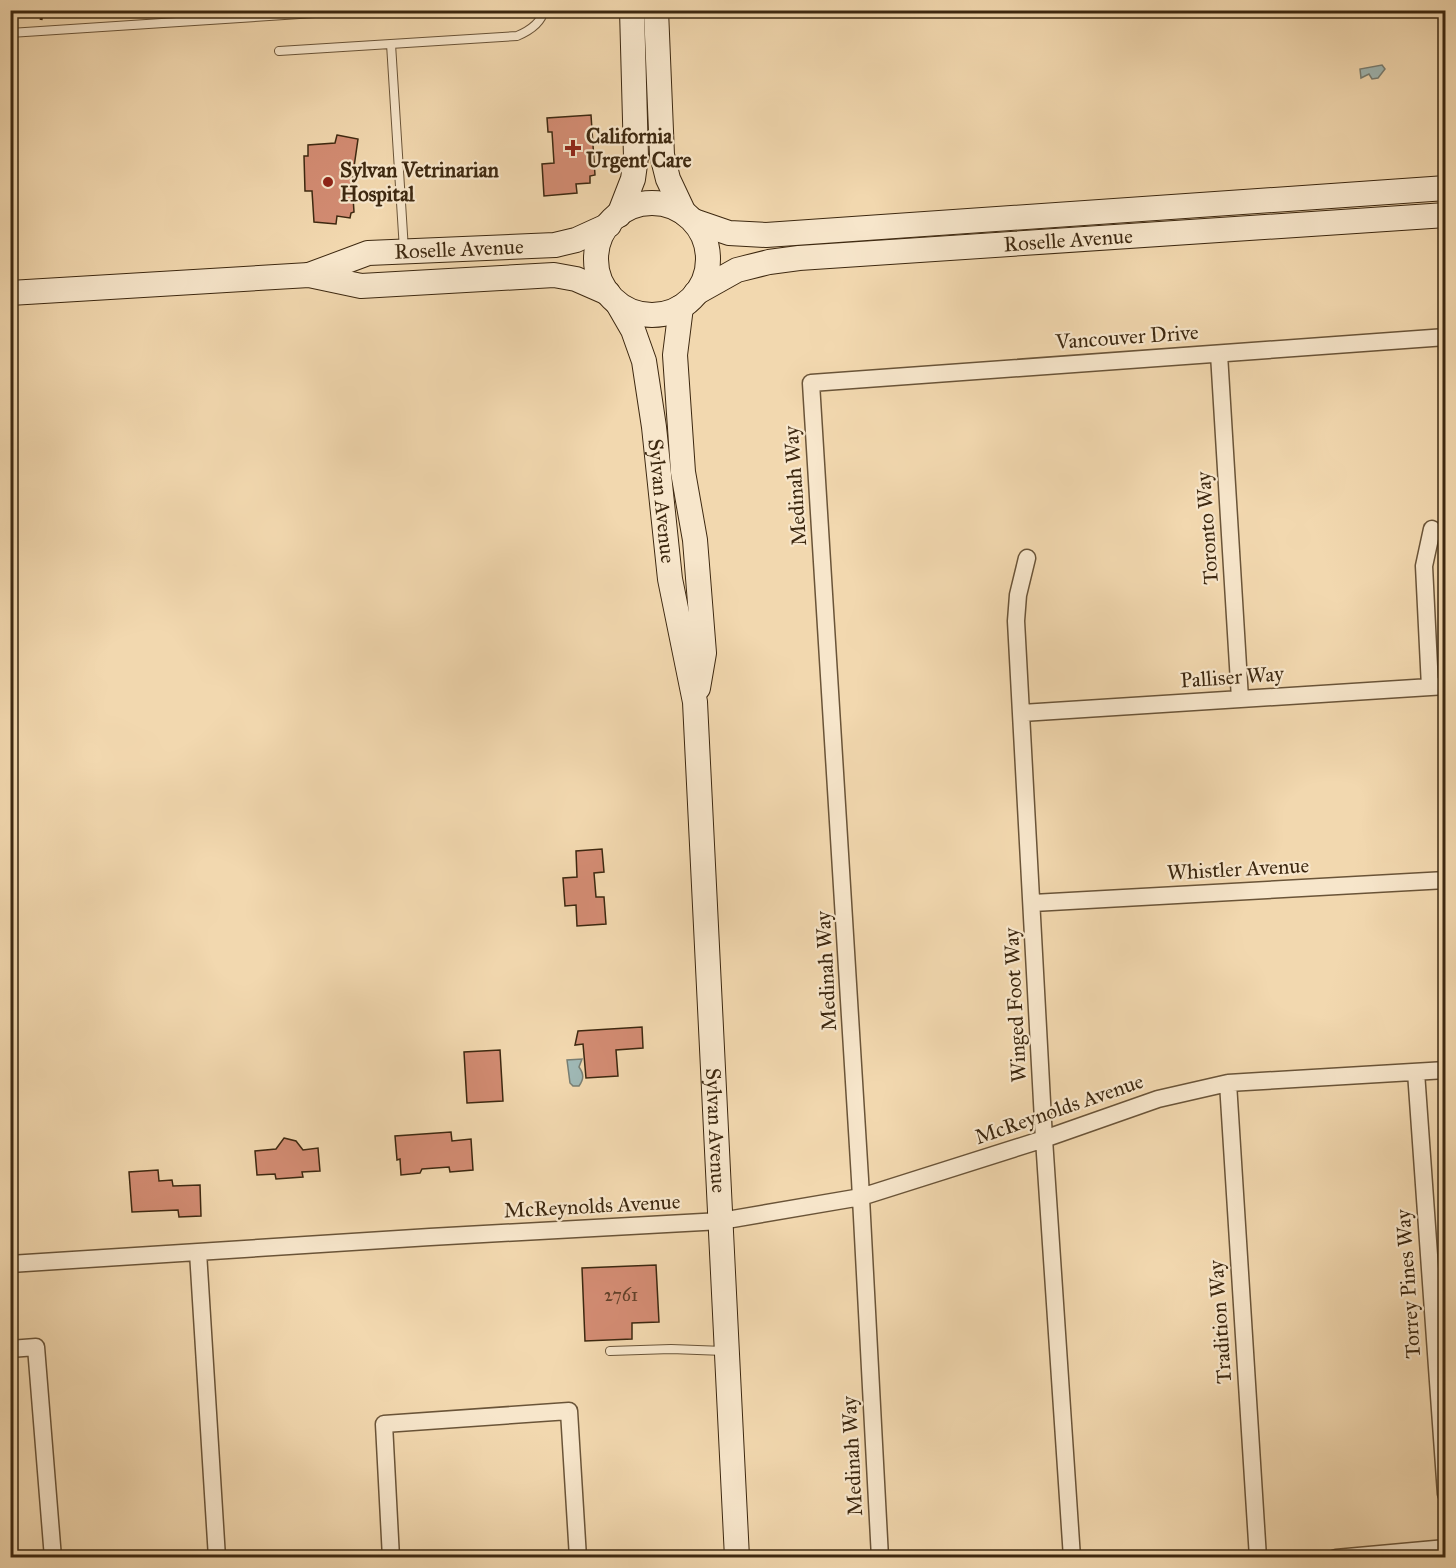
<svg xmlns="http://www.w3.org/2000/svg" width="1456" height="1568" font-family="'IM FELL Great Primer',serif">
	<rect width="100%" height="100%" fill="#f2d8af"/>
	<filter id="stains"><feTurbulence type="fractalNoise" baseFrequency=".00333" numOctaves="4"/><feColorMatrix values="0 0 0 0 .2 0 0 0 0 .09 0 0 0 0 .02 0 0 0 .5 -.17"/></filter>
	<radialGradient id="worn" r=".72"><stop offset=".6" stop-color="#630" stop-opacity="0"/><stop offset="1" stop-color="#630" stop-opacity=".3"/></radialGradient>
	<path fill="#9fb8b5" stroke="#787e73" stroke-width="1.5" d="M1382 65 1385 69 1378 78 1372 79 1369 74 1361 78 1360 69Z
		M582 1059 579 1067C584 1074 584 1079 579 1086H573L570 1083 567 1060Z"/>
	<path fill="#d38c73" stroke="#3d2810" stroke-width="1.5" d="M591 115 595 175 590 176V183L576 184 577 193 544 196 542 164 554 163 552 132H548L547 118Z
		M337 135 358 139 352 181 354 212 351 213 350 218 337 216 336 224 314 222 312 191H305L304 156H308V145L335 143Z
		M602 849 604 872 594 873 596 897H604L606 924 577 926 576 905 565 906 563 878 577 877 576 851Z
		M642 1027 643 1048 616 1050 618 1076 586 1078 583 1044 575 1045 578 1031Z
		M500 1050 503 1101 467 1103 464 1052Z
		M451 1132 452 1141 471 1139 473 1170 450 1172 449 1167 422 1169 420 1173 401 1175 400 1159 397 1160 395 1136Z
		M284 1138 296 1141 303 1150 318 1148 320 1171 302 1172 303 1177 276 1179 275 1174 257 1175 255 1151 276 1149Z
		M158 1170 159 1181 172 1180 173 1186 200 1185 201 1216 179 1217 178 1210 132 1212 129 1172Z
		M656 1265 659 1322 632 1323V1339L585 1341 582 1268Z"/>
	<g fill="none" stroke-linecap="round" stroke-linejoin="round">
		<g stroke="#6a5438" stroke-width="10">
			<path id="lane" d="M10 33 361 10
				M391 44 404 250
				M279 51 517 36C529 31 541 24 544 10
				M610 1351 671 1349 724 1351"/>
		</g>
		<g stroke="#6a5438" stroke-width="19">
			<path id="street" d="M1219 354 1240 699
				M1027 558 1018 595 1016 621 1044 1139 1072 1558
				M1430 687 1424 566 1432 529
				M1022 713 1446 686
				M1033 903 1446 880
				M1416 1072 1446 1494
				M1228 1083 1258 1558
				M198 1252 217 1558
				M10 1264 430 1237 721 1221 861 1197 1044 1139 1158 1099 1228 1083 1446 1070
				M10 1349 36 1347 53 1558
				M391 1558 384 1424 569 1411 578 1558
				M880 1558 860 1179 811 383 1446 337
				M1336 1558 1446 1548"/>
		</g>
		<g stroke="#3d2810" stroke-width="26">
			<g id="secondary">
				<path d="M656 10 662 155 668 179 684 213"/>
				<circle cx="652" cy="259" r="56"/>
				<path d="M619 215 633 179 636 157 632 10"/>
				<path d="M694 221 729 233 766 235 1446 188"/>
				<path id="s1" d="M309 275 368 253 555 245 576 240 609 225"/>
				<path d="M10 293 309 275 361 286 554 275 576 279 608 293"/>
				<path id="s2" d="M696 293 737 270 769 262 799 258 1446 215"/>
				<path id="s3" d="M618 304 633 330 644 361 654 427 670 579 695 702 737 1558"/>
				<path d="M681 307 675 355 683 472 695 540 704 653 698 688"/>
			</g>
		</g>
		<path stroke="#3d2810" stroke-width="3" stroke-dasharray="4.5 3" stroke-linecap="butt" d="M41 20 43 10"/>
		<use href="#lane" stroke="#f7e6cb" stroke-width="8"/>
		<use href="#street" stroke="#f7e6cb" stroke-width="16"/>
		<use href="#secondary" stroke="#f7e6cb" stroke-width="24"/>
	</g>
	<g fill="#8f2418" stroke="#f7e6cb" stroke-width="2">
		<path d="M570 139h6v6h6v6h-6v6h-6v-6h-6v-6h6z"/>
		<circle cx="328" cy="182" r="6"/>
	</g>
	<g text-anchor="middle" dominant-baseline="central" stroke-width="4.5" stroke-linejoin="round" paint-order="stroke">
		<g font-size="18" fill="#624129">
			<text x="621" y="1295">2761</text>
		</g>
		<g font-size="21" font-weight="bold" fill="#3d2810" stroke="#f7e6cb" text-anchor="start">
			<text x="586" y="136">California<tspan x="586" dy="24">Urgent Care</tspan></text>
			<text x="340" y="170">Sylvan Vetrinarian<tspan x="340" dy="24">Hospital</tspan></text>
		</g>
		<g font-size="21" fill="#3d2810" stroke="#f7e6cb">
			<text stroke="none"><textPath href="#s2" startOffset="380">Roselle Avenue</textPath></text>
			<text stroke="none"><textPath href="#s1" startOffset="154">Roselle Avenue</textPath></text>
			<text transform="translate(1127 337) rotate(-4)">Vancouver Drive</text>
			<text transform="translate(795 486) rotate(-94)">Medinah Way</text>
			<text stroke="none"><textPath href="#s3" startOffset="204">Sylvan Avenue</textPath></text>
			<text transform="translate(1207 528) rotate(-94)">Toronto Way</text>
			<text transform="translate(1232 677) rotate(-4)">Palliser Way</text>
			<text transform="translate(1238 869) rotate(-3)">Whistler Avenue</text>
			<text transform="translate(826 971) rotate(-93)">Medinah Way</text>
			<text transform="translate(1015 1005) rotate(-93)">Winged Foot Way</text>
			<text transform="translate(1059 1109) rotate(-19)">McReynolds Avenue</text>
			<text stroke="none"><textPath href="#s3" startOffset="837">Sylvan Avenue</textPath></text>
			<text transform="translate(592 1206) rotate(-3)">McReynolds Avenue</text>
			<text transform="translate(1408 1284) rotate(-94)">Torrey Pines Way</text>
			<text transform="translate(1220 1322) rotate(-94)">Tradition Way</text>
			<text transform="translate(852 1456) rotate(-93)">Medinah Way</text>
		</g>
	</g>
	<rect width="1456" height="1568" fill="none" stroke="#f2d8af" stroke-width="36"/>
	<rect x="12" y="12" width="1432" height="1544" fill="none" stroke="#3d2810" stroke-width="3"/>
	<rect x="18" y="18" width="1420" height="1532" fill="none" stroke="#3d2810" stroke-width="1.5"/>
	<rect width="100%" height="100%" filter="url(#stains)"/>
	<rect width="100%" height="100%" fill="url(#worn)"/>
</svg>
